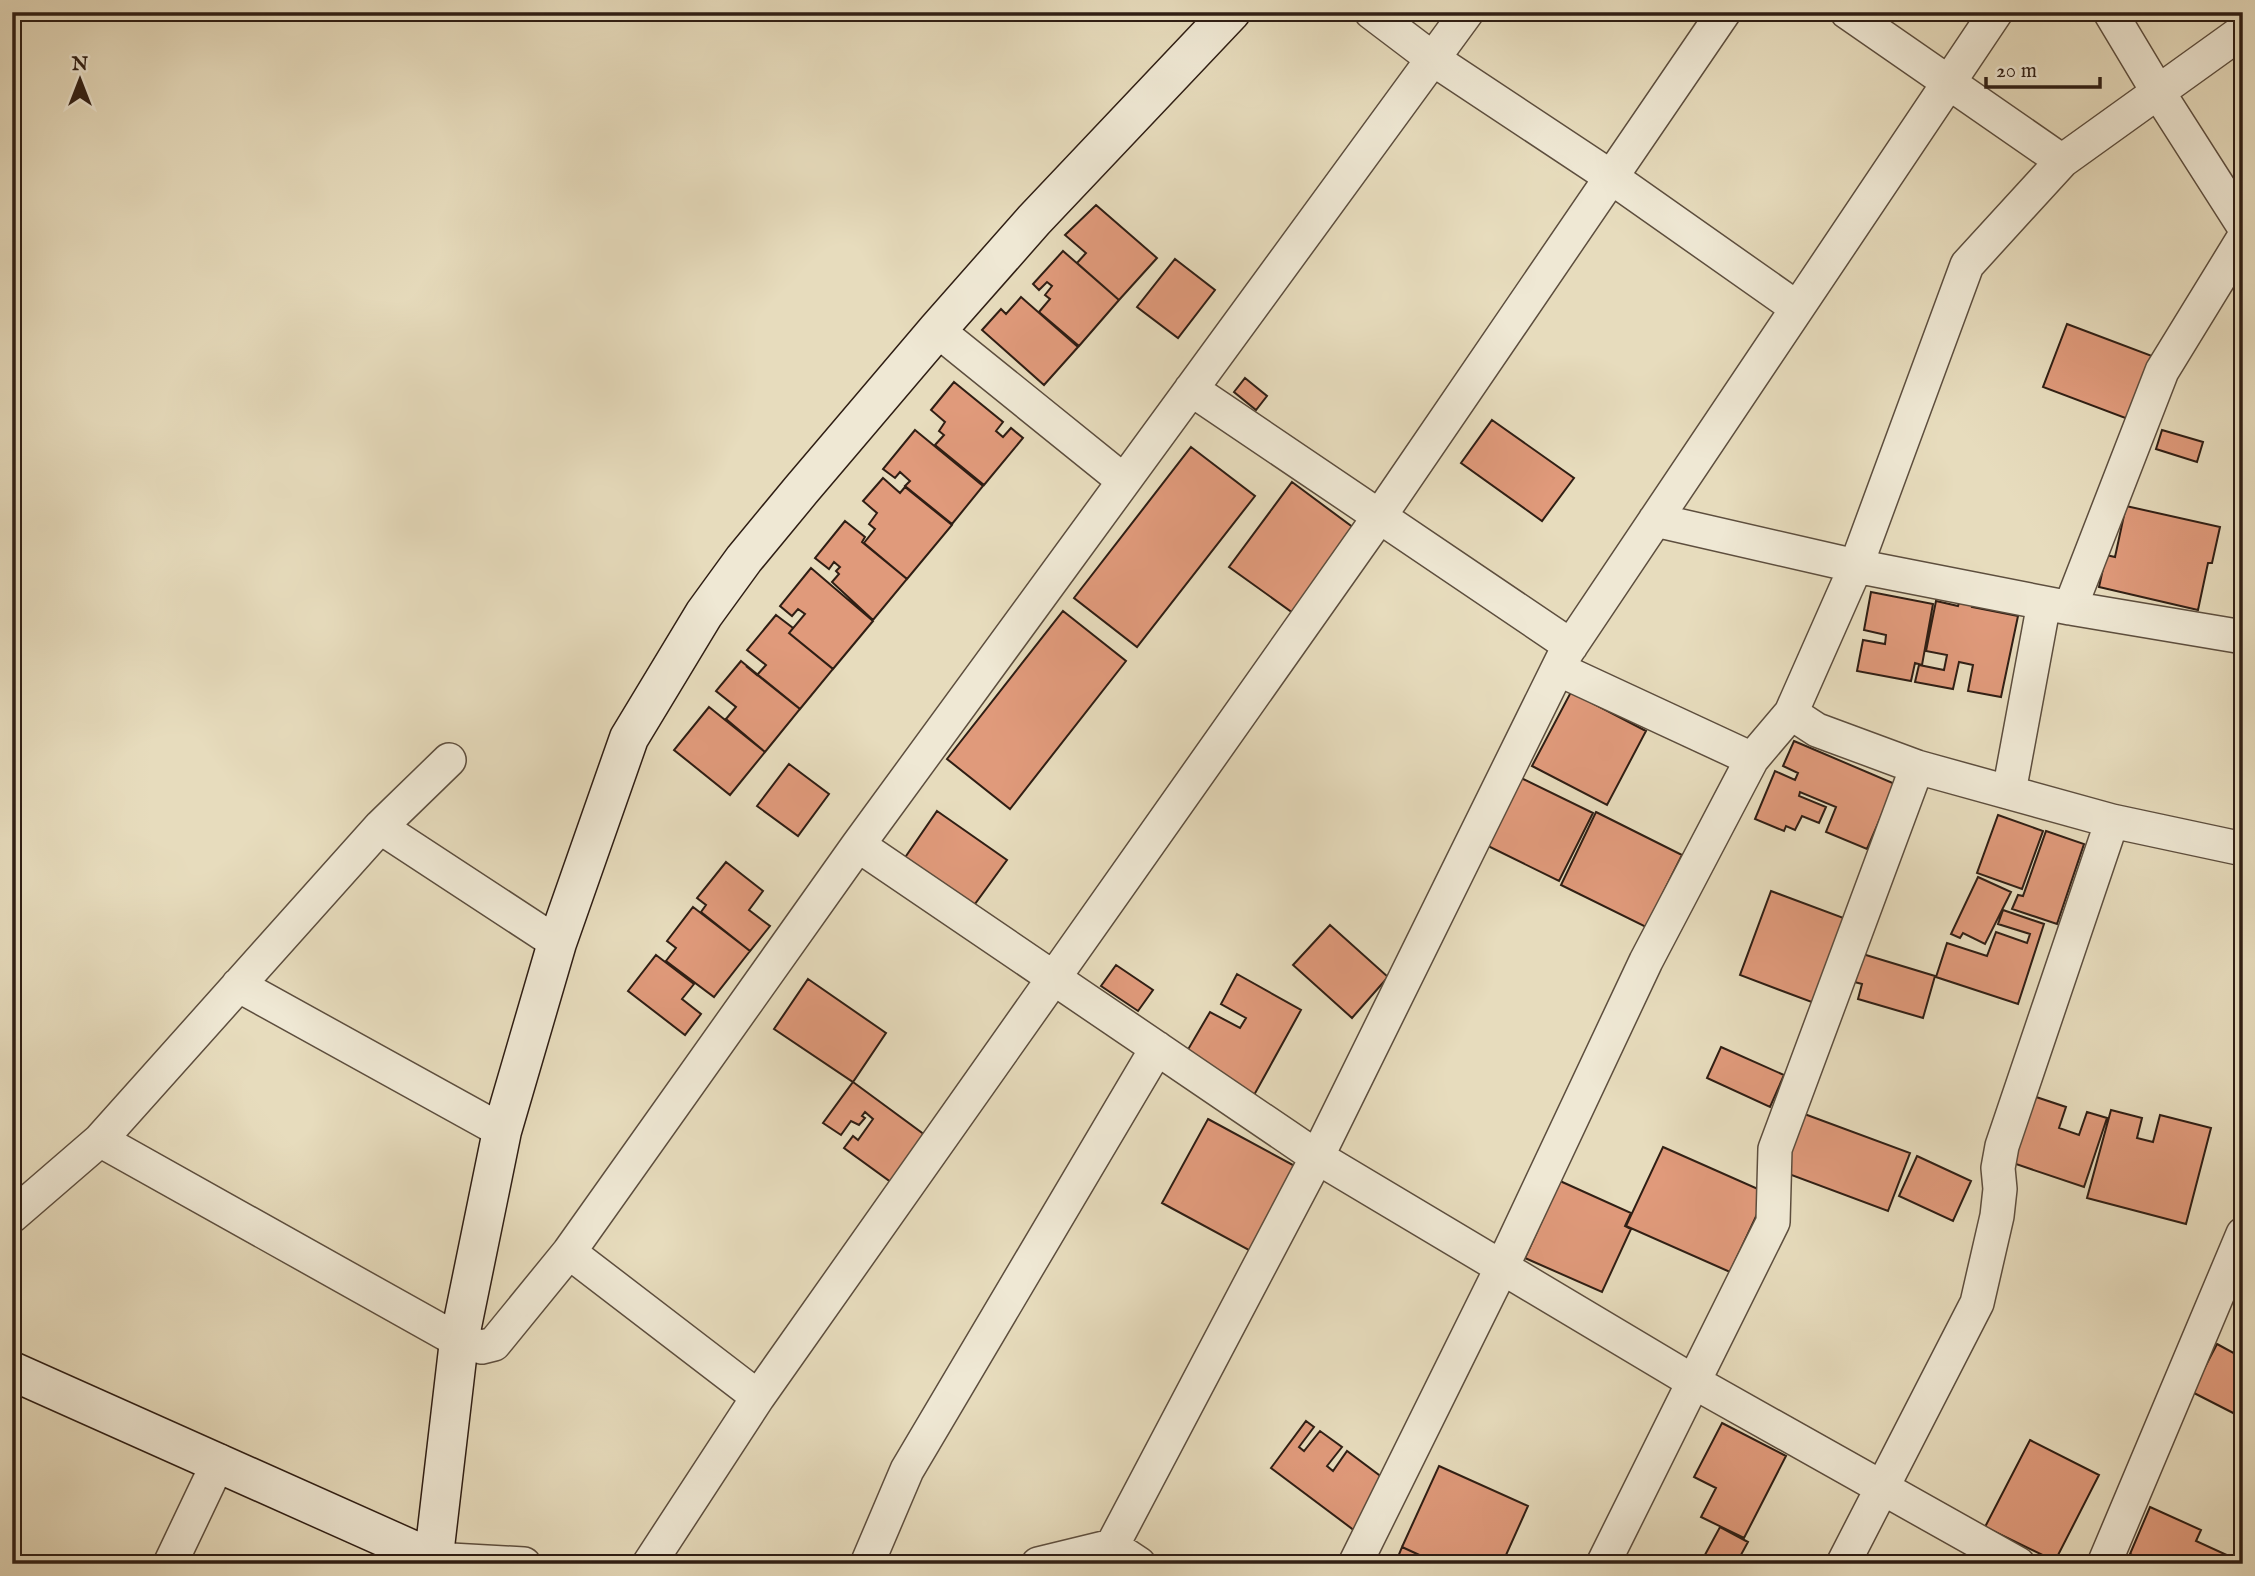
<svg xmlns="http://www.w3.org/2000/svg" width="2255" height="1576" font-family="'IM FELL English',serif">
	<rect width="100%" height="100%" fill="#e7dcbd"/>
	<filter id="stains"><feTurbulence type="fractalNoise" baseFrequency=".00286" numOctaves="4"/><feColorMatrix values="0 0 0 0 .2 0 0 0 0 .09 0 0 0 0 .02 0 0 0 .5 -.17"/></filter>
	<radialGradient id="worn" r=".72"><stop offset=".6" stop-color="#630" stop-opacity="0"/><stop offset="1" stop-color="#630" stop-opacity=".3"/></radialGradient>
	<path fill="#e09a7b" stroke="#2f1e14" stroke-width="2" d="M1096 205 1157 258 1119 300 1077 263 1086 253 1065 235Z
		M1063 251 1119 300 1079 346 1039 312 1050 299 1045 295 1052 286 1047 282 1039 290 1033 284Z
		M1175 259 1215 290 1178 338 1137 307Z
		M1021 297 1078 347 1044 385 982 330 1001 309 1006 314Z
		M2067 324 2152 356 2128 419 2043 387Z
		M1245 378 1267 396 1256 410 1234 392Z
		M954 382 1003 422 996 431 1003 437 1011 428 1023 438 984 485 935 445 944 435 939 431 945 422 931 410Z
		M1492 420 1574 478 1542 521 1461 463Z
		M915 430 983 486 952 524 905 486 910 481 900 472 895 478 883 469Z
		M2162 430 2203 442 2197 462 2156 449Z
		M1191 447 1255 496 1137 647 1074 598Z
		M883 478 900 493 905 487 952 525 907 579 864 543 875 529 869 524 877 513 863 501Z
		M1292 482 1362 534 1300 618 1229 567Z
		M2126 506 2220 527 2212 563H2208L2198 610 2099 587 2106 555 2115 557Z
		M845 521 865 537 862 542 907 579 873 620 832 582 839 574 836 571 840 567 834 562 829 569 815 558Z
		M811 568 873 621 833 669 789 633 805 614 798 609 792 616 780 606Z
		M1871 592 1933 604 1922 665 1915 663 1911 681 1857 671 1863 640 1885 644 1886 635 1864 630Z
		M1961 597 1974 599 1972 607 2018 616 2001 697 1968 691 1973 665 1959 662 1953 689 1915 682 1919 665 1944 670 1947 655 1926 651 1936 601 1958 606Z
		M1063 611 1126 661 1010 809 947 759Z
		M776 615 793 628 789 633 833 669 800 709 746 666 757 675 766 665 747 650Z
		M741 661 800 709 765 752 726 719 736 707 716 691Z
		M1571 692 1646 731 1607 805 1532 766Z
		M709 707 765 752 730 795 674 750Z
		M1794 741 1895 784 1867 849 1826 832 1836 807 1800 792 1799 796 1826 807 1819 823 1802 816 1795 830 1786 826 1784 831 1755 819 1775 771 1795 780 1798 773 1783 766Z
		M789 764 829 794 798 836 757 806Z
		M1521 778 1593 813 1559 881 1488 846Z
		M937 811 1007 860 972 908 904 859Z
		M1596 812 1682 855 1646 927 1561 885Z
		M1998 815 2043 831 2022 889 1977 873Z
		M2046 831 2084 844 2057 924 2012 909 2018 895 2023 896Z
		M726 862 763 891 749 910 770 926 750 951 701 912 706 905 697 898Z
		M1978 877 2011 892 1985 944 1963 933 1960 938 1951 934Z
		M1771 891 1849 920 1817 1004 1740 975Z
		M693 907 750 951 714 997 666 961 676 948 667 941Z
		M2003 910 2044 924 2018 1004 1936 977 1947 943 1987 956 1996 932 2027 943 2030 934 1998 924Z
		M1330 925 1388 977 1352 1018 1293 965Z
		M1856 952 1935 976 1923 1018 1858 999 1862 984 1847 980Z
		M656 955 694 984 682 999 701 1014 685 1035 628 991Z
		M1116 965 1153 990 1138 1011 1101 986Z
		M1237 974 1301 1010 1253 1097 1183 1058 1210 1012 1240 1028 1246 1018 1221 1004Z
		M808 979 886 1033 853 1082 774 1029Z
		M1721 1047 1784 1075 1770 1107 1707 1078Z
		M853 1082 929 1138 895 1185 844 1148 853 1136 858 1140 873 1119 865 1112 862 1116 865 1118 859 1125 851 1121 841 1135 823 1123Z
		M2030 1095 2066 1107 2059 1128 2079 1135 2087 1112 2107 1118 2084 1187 2007 1161Z
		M2111 1110 2142 1118 2137 1138 2153 1142 2160 1115 2211 1128 2186 1224 2087 1198Z
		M1799 1112 1910 1153 1888 1211 1778 1170Z
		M1208 1119 1304 1171 1258 1255 1162 1203Z
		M1663 1147 1767 1193 1730 1272 1626 1226Z
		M1917 1156 1971 1181 1953 1221 1899 1196Z
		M1560 1181 1631 1213 1625 1226 1631 1229 1602 1292 1525 1258Z
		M2217 1344 2243 1358V1418L2192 1392Z
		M1306 1421 1314 1427 1299 1447 1304 1451 1320 1431 1342 1447 1327 1466 1333 1471 1347 1451 1391 1484 1355 1531 1271 1468Z
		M1722 1423 1786 1456 1744 1538 1701 1517 1716 1488 1694 1477Z
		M2030 1440 2099 1475 2055 1561 1985 1527Z
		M1439 1466 1528 1506 1502 1564H1439L1402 1547Z
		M2150 1507 2201 1530 2196 1541 2229 1556 2225 1564H2152L2130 1554Z
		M1720 1527 1748 1542 1736 1564H1700Z
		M1402 1547 1439 1564H1395Z"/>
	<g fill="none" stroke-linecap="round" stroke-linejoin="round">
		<g stroke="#5d4e3e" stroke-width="36">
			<path id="street" d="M1371 12 1433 59 1611 177 1797 308
				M1847 12 2062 161
				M2110 12 2158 92 2243 225
				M937 330 1124 481
				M1191 389 1571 646
				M1655 520 1856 566 2070 608 2243 637
				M2070 608 2162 371 2243 239
				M1558 669 1752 759
				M1791 713 1817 730 1917 767 2112 821 2243 849
				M2009 792 2044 603
				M380 827 557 943
				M858 845 1317 1157 1694 1382 2018 1564
				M238 985 502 1131
				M100 1140 459 1341 482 1347 494 1344 569 1252 858 845 1467 12
				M12 1216 100 1140 380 827 449 760
				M569 1252 758 1397
				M1112 1546 1317 1157 1564 656 1996 12
				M433 1559 524 1564
				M170 1564 219 1461
				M649 1564 758 1397 1379 517 1724 12
				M867 1564 907 1470 1157 1048
				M1038 1564 1112 1546 1139 1564
				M1355 1564 1502 1267 1646 961 1752 759 1791 713 1856 566 1967 265 2062 161 2243 31
				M1603 1564 1773 1222 1775 1149 1917 767
				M1843 1564 1977 1303 1997 1216 2000 1189 1998 1168 2002 1146 2112 821
				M2104 1564 2243 1234"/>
		</g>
		<g stroke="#2f1e14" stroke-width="41">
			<path id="secondary" d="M12 1371 433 1559
				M433 1564 459 1341 502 1131 557 943 629 738 704 614 744 559 801 490 937 330 1034 220 1231 12"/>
		</g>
		<use href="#street" stroke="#efe8d4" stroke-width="33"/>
		<use href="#secondary" stroke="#efe8d4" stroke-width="38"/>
	</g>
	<rect width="2255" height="1576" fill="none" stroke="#e7dcbd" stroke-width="42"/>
	<rect x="14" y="14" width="2227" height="1548" fill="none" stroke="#2f1e14" stroke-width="3.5"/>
	<rect x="21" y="21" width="2213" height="1534" fill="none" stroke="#2f1e14" stroke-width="2"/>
	<g transform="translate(80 80)" stroke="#efe8d4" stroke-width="5" paint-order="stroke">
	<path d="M0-5L12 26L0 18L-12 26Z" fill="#2f1e14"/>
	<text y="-10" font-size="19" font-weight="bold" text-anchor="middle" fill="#2f1e14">N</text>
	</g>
	<path d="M1986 77v10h114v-10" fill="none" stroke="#2f1e14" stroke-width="3.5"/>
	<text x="1996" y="77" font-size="21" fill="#2f1e14" stroke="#efe8d4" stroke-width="5" paint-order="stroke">20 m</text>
	<rect width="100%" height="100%" filter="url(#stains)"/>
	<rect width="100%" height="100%" fill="url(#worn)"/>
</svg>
